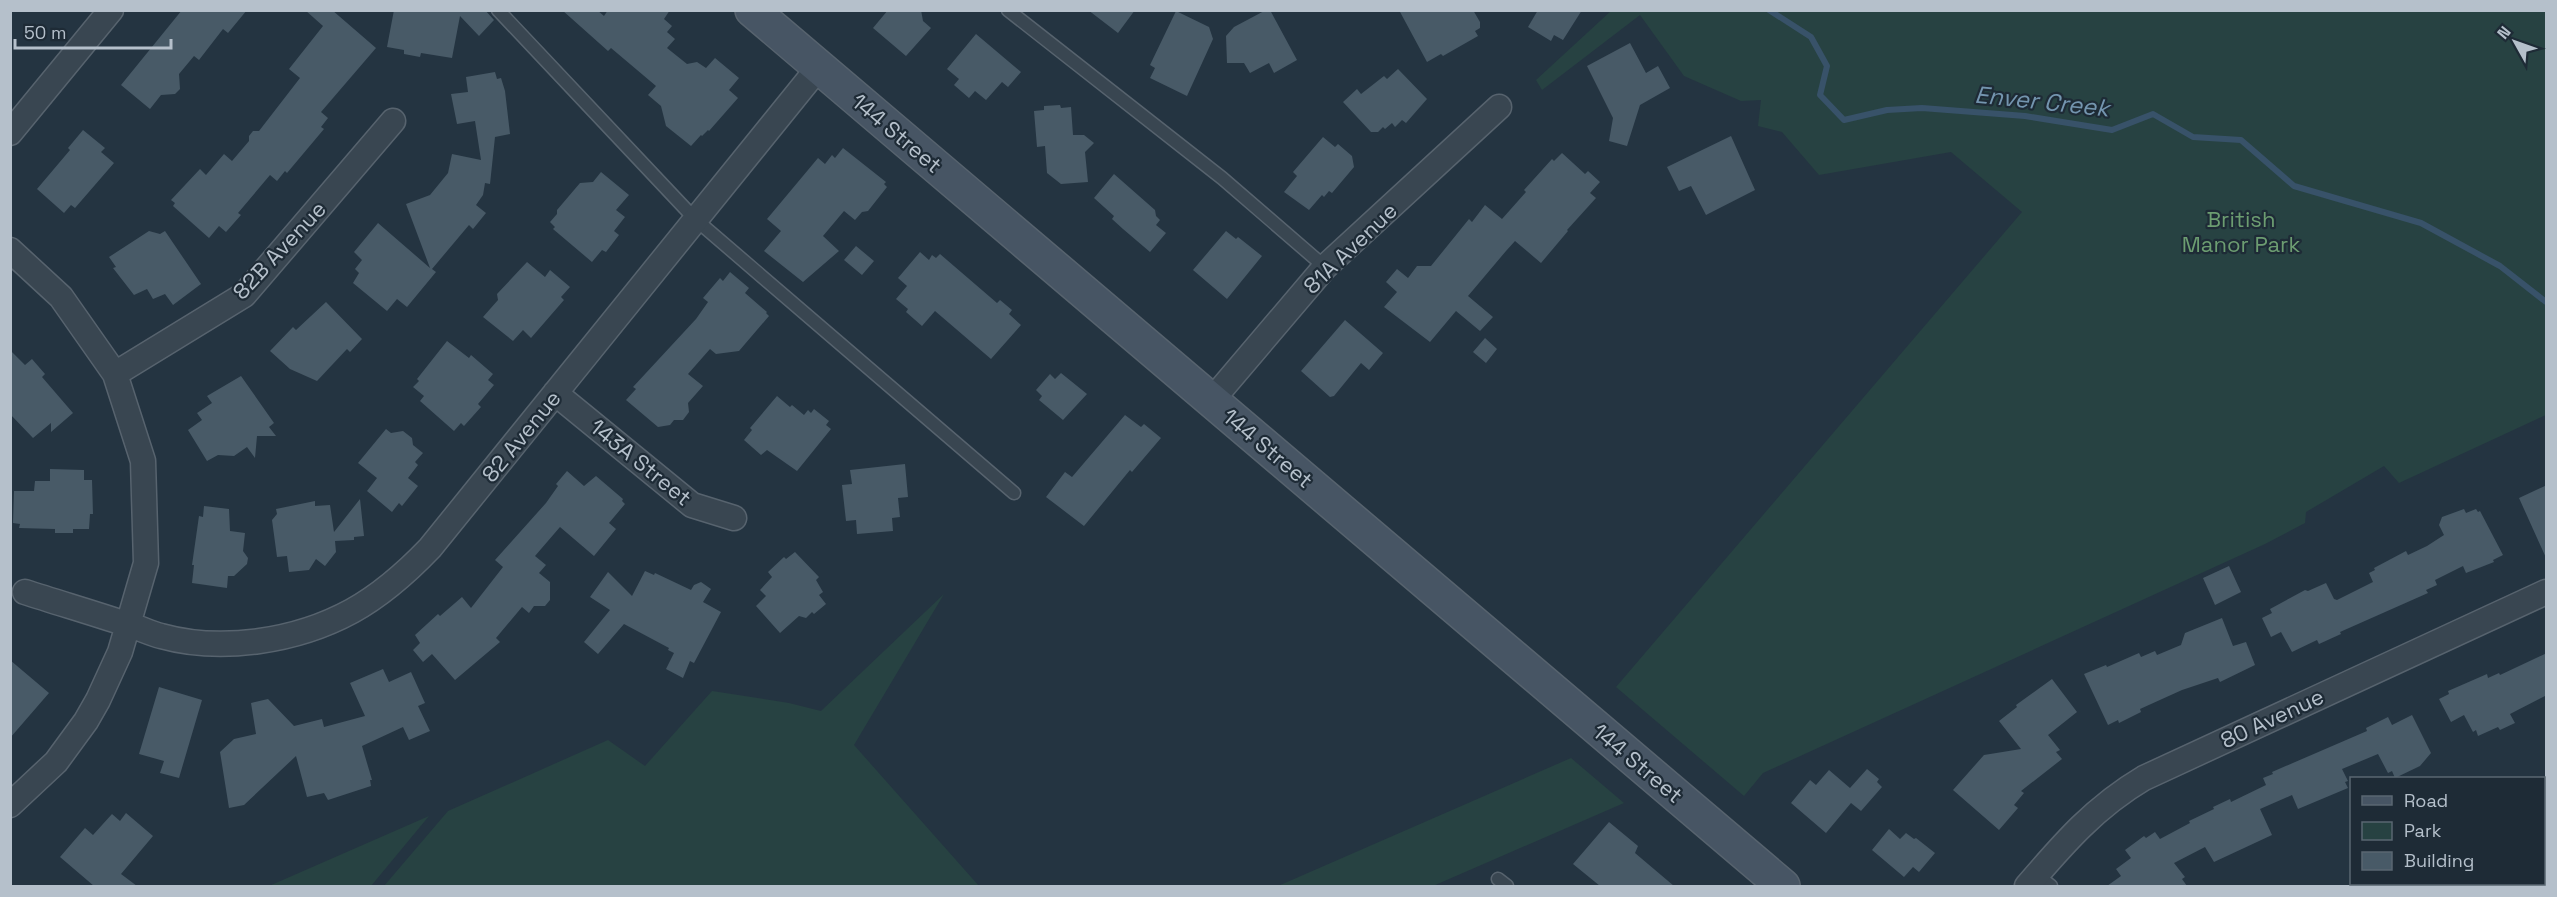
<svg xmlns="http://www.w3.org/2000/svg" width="2557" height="897" font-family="'Space Grotesk',sans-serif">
	<rect width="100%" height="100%" fill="#243441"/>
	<path fill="#274242" d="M1612 10 2546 11V415L2399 483 2384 466 2306 512 2305 523 2265 544 1763 773 1744 796 1616 687 2022 212 1951 152 1819 175 1782 132 1758 126 1761 100 1741 101 1684 76 1640 15 1542 90 1536 80Z
		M944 594 854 745 979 886H384L448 811 608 740 645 766 712 691 789 703 821 711Z
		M1571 758 1624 803 1433 886H1278Z
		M429 816 371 886H269Z"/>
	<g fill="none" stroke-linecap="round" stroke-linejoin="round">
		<path stroke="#385269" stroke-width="6" d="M1769 10 1811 37 1827 66 1820 95 1844 120 1887 110 1922 108 2025 116 2112 130 2153 114 2193 137 2241 140 2294 186 2421 223 2500 266 2546 302"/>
	</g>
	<path fill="#485a67" d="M182 10H247L228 33 223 29 199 60 194 56 179 74 180 89 175 94 161 95 150 109 121 85Z
		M305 10H332L376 48 321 112 328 118 321 127 324 129 287 173 285 171 277 181 270 175 238 213 241 215 226 232 219 226 209 238 173 206 175 203 171 200 200 169 206 175 224 154 232 161 249 141V136L253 131H259L300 78 289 69 323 26Z
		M394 10H485L494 20 479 36 460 16 452 58 421 53 420 57 404 54V50L387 47Z
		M562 10H597L604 16 608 10H670L664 19 672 26 667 32 675 39 667 48 687 64 697 62 706 68 715 58 739 78 729 90 738 98 709 131 708 130 702 136 701 135 691 146 666 126 661 106 648 95 656 86 611 48 608 51Z
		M888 10H921L923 21 931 28 906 56 873 28Z
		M1088 10H1135L1118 33Z
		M1266 10H1270L1297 60 1274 73 1269 63 1250 73 1244 63H1227L1226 36 1234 27Z
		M1399 10H1473L1480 22V28L1475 31 1478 36 1443 56 1441 54 1427 62Z
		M1538 10H1582L1563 40 1554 35 1551 41 1528 27Z
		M1176 11 1209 27 1213 39 1187 96 1150 78 1155 68 1150 65Z
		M976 34 1021 72 1008 87 1002 82 986 100 975 91 969 98 954 85 959 79 947 69Z
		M1630 43 1646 73 1658 66 1670 88 1640 105 1627 146 1609 141 1613 118 1587 66Z
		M1398 69 1427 99 1406 123 1402 120 1395 127 1392 123 1385 129 1383 127 1378 132H1371L1343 102 1357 89 1361 94 1384 76 1387 79Z
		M495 72 497 79 501 78 505 91 510 134 495 137 490 184 485 183 483 195 476 205 486 213 473 229 469 225 432 269 436 272 407 307 397 299 387 311 353 283 359 273 355 269 362 260 354 252 378 223 430 268 406 204 430 195 448 173 452 154 481 160 475 121 457 124 451 94 468 92 466 77Z
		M1060 105 1061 108 1071 107 1073 135H1084L1094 143 1085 152 1088 182 1061 184 1047 173 1045 146 1037 147 1034 111 1044 110V106Z
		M83 130 105 148 101 152 114 163 75 208 71 205 64 213 37 189 70 150 68 148Z
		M1731 136 1755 190 1706 215 1691 186 1679 191 1667 167Z
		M1323 137 1335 147 1338 144 1352 156 1354 167 1332 193 1329 191 1324 197 1322 195 1309 210 1284 192 1297 176 1293 172Z
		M843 148 886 182 884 184 887 187 868 211 862 212 855 220 844 211 823 236 839 251 803 282 764 251 781 231 767 219 818 158 825 164 832 155 835 158Z
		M1562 153 1585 174 1588 171 1600 182 1590 193 1596 198 1567 230 1568 231 1541 263 1515 241 1506 251 1468 296 1493 317 1480 331 1456 311 1430 342 1384 307 1397 292 1386 282 1397 269 1408 278 1417 266H1431L1469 219 1472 222 1485 205 1502 219 1526 192 1524 190 1552 159 1554 161Z
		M601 172 629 195 616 210 625 217 614 231 619 235 606 252 602 250 592 262 553 229 555 227 550 222 557 214V210L580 183 593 182Z
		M1114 174 1155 210 1156 216 1160 220 1156 225 1166 233 1150 252 1123 229 1112 219 1114 216 1094 198Z
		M149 231 160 234 165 231 201 284 173 305 165 294 153 299 147 289 134 295 113 268 116 267 109 257Z
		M1226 231 1236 239 1238 237 1262 256 1227 299 1193 270Z
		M856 246 874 261 862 275 844 260Z
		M920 252 929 260 932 255 936 258 940 254 997 303 1000 300 1012 310 1009 314 1021 325 991 359 935 311 922 326 906 312 908 309 896 299 907 286 898 278Z
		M527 262 545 277 550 270 570 287 561 297 564 300 531 338 523 330 513 341 483 317 498 300 497 294Z
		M730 272 749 288 745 293 767 312 766 313 769 316 739 351 716 354 710 349 688 374 703 386 688 403 689 412 683 420H674L670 425 658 427 626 400 636 389 633 387 696 319 708 302 703 298 720 278 723 281Z
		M326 302 362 339 350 352 347 349 317 381 290 369 270 351 293 327 296 330Z
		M1345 320 1383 353 1369 370 1361 363 1334 396 1330 397 1301 371Z
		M1485 338 1497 349 1486 363 1473 352Z
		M447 341 469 358 471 355 493 374 488 380 494 385 478 404 481 407 464 426 461 423 454 431 420 401 424 396 413 387 419 381 417 379Z
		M10 350 25 365 32 359 45 374 42 377 73 413 51 432V423L33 438 10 414Z
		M1061 373 1087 394 1063 420 1039 400 1042 396 1036 390 1050 374 1055 379Z
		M241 376 274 423 269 427 276 436H257L255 458 247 447 234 456 218 455 207 461 188 430 202 420 197 413 212 403 207 396Z
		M777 396 790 407 792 405 804 415 808 410 811 413 814 409 829 421 826 425 831 429 797 471 767 450 761 455 744 440 752 430 750 428Z
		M1125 415 1141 427 1144 424 1161 438 1132 472 1130 470 1084 526 1046 497 1065 472 1072 477Z
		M386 429 391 433 403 431 412 438 413 445 423 453 415 462 418 465 408 478 418 486 402 506 399 503 392 512 367 491 377 478 358 463Z
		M905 464 908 497 898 498 900 517 892 518 893 531 857 534 856 520 846 521 842 485 852 484 850 470Z
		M50 469 84 470V480H92L93 514H90L89 529H73V533H55V529L19 528 20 524 13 523 14 491H34L35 481H50Z
		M567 471 584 486 596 476 623 499 622 501 625 504 609 523 616 529 594 556 560 527 535 556 546 565 539 573 550 582V600L545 606H534L529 613 522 607 496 638 500 642 455 680 432 654 423 662 413 650 420 643 415 635 438 614 440 616 462 597 471 608 503 567 495 560 546 503 558 486 556 484Z
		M2547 485V560L2519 498Z
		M360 499 364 536 354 537V540L335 541 336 552 325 566 316 559 309 570 289 572 287 556 277 557 272 520 277 514 276 509 315 501V506L330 505 334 532Z
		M204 506 229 509 230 531 245 533 243 551 248 558 247 564 234 576H228L227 588 192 583 194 565H192L199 516 203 517Z
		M2464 509 2466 513 2476 509 2478 512 2480 511 2503 555 2493 560 2494 562 2466 573 2463 566 2435 580 2437 585 2426 590 2428 593 2340 632 2341 634 2319 644 2317 640 2292 652 2281 632 2271 637 2262 618 2272 613 2270 609 2305 590 2308 591 2326 583 2334 599 2337 600 2373 582 2369 573 2375 570 2374 568 2406 551 2408 555 2427 546 2444 535 2439 525 2442 517Z
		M795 552 819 577 816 580 823 592 819 595 826 604 814 614 812 612 806 618 799 616 780 633 756 606 766 596 760 590 772 577 768 572 784 557 786 559Z
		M2229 566 2241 592 2215 605 2203 578Z
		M645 571 654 575 655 573 691 590 694 585 701 582 711 589 703 602 721 612 694 663 690 661 683 678 666 669 674 653 668 650 669 648 624 624 598 654 584 642 610 610 590 597 608 572 632 596Z
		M2222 618 2233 646 2246 642 2255 665 2220 682 2218 678 2182 690 2140 709 2141 712 2119 723 2118 720 2108 725 2084 674 2106 665 2107 667 2139 653 2141 657 2155 651 2157 655 2181 645 2185 633Z
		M2547 653V695L2510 714 2515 723 2500 730 2498 727 2478 736 2476 730 2473 732 2464 715 2451 722 2439 699 2449 694 2448 691 2487 674 2488 678 2499 673 2500 675Z
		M10 660 49 693 10 738Z
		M383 669 389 682 411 672 425 703 418 706 430 731 409 740 403 727 362 746 372 780H370L371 786 328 800 324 793 307 797 296 756 244 805 229 808 220 752 234 739 256 734 251 703 268 699 294 726 322 719 324 727 365 716 350 683Z
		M2052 679 2077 712 2048 735 2060 750 2056 752 2062 759 2021 791 2024 793 2014 805 2018 808 1999 830 1953 790 1984 755 2021 749 1999 721 2017 707 2016 705Z
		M159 687 202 700 179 778 160 773 164 761 139 754Z
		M2412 715 2431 753 2420 766 2395 778 2392 771 2388 773 2378 754 2342 769 2348 781 2345 782 2348 788 2298 809 2292 795 2260 809 2272 835 2214 862 2205 847 2174 863 2185 877 2182 879 2187 886H2107L2121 876 2116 869 2131 858 2125 850 2144 836 2146 838 2155 832 2160 839 2190 823 2189 821 2214 809 2213 807 2230 799 2231 802 2266 785 2263 778 2273 774 2272 772 2367 731 2366 728 2388 717 2392 725Z
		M1867 769 1879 779 1877 782 1882 787 1861 811 1851 803 1826 833 1791 803 1810 780 1816 785 1829 770 1850 788Z
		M126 813 153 836 121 874 137 886H94L60 857 85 828 93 835 112 814 120 821Z
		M1609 822 1638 846 1635 853 1674 886H1600L1573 864Z
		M1889 829 1900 839 1906 833 1914 839 1916 838 1935 853 1919 872 1913 867 1904 877 1872 850Z"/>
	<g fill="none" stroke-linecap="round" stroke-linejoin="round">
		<g stroke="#57636e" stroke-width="15">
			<path id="lane" d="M498 10 695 219 1014 493
				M1008 10 1222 178 1325 267
				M2037 875 2051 886
				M1498 879 1507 886"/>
		</g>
		<g stroke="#57636e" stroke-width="27">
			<path id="street" d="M10 133 111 10
				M10 250 61 297 115 374 143 461 146 563 120 652 98 700 86 721 56 762 10 805
				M115 374 244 295 393 121
				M555 393 692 505 734 518
				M1212 400 1325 267 1499 107
				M25 592C59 603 93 613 126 624 138 627 149 633 161 636 222 653 297 641 352 611 381 595 407 572 430 548L819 67
				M2027 886C2064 843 2095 807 2144 778L2546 592"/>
		</g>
		<g stroke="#57636e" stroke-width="36">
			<path id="secondary" d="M752 10 1783 886"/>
		</g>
		<use href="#lane" stroke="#394651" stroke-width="12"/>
		<use href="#street" stroke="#394651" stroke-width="24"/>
		<use href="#secondary" stroke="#475564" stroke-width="33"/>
	</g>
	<g text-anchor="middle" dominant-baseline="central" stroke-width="4.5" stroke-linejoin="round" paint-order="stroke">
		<g font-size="22" fill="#b5c0cb" stroke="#1e2b36">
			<text transform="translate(897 133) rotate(40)">144 Street</text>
			<text transform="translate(1350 248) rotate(-44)">81A Avenue</text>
			<text transform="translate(279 250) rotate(-47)">82B Avenue</text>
			<text transform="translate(521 436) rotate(-51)">82 Avenue</text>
			<text transform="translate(1268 448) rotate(40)">144 Street</text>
			<text transform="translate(641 462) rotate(39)">143A Street</text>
			<text transform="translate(2272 718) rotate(-25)">80 Avenue</text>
			<text transform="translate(1638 763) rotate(40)">144 Street</text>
		</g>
		<g font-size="22" fill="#6c9d71" stroke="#1e2b36">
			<text x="2241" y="219">British<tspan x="2241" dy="25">Manor Park</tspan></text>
		</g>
		<g font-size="24" font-style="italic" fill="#7495af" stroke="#1e2b36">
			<text transform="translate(2042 101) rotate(6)">Enver Creek</text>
		</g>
	</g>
	<rect width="2557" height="897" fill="none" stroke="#b5c0cb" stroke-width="24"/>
	<rect x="2350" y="777" width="195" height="108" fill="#1e2b36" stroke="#5a6772" stroke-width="1.5"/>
	<rect x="2362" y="796" width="30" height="9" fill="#475564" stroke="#5a6772" stroke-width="1.5"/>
	<text x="2404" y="807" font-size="18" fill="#b5c0cb">Road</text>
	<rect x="2362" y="822" width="30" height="18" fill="#274242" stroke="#5a6772" stroke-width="1.5"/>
	<text x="2404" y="837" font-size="18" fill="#b5c0cb">Park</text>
	<rect x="2362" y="852" width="30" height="18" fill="#485a67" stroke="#5a6772" stroke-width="1.5"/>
	<text x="2404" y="867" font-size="18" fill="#b5c0cb">Building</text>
	<g transform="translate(2515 42) rotate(310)" stroke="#1e2b36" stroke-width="4.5" paint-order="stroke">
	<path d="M0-4.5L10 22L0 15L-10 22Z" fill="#b5c0cb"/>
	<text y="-9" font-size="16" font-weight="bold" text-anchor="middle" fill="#b5c0cb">N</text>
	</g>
	<path d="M15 39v9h156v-9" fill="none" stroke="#b5c0cb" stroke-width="3"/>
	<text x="24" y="39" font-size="18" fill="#b5c0cb" stroke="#1e2b36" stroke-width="4.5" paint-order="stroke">50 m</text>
</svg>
